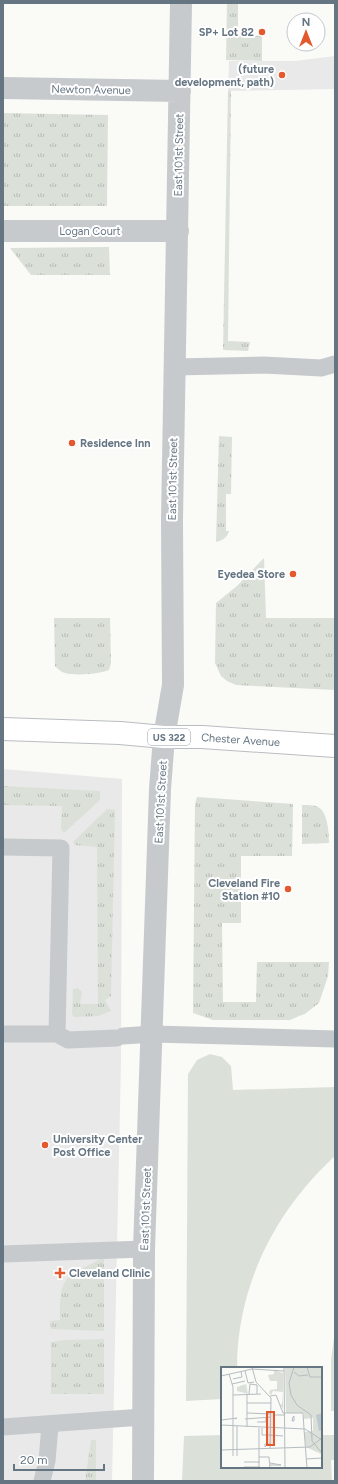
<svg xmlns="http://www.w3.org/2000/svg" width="338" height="1484" font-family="Figtree,sans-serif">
	<defs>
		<pattern id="grass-tufts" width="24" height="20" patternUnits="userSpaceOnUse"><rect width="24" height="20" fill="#dbe1d8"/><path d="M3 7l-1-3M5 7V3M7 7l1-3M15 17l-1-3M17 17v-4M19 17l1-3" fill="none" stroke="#b5bbb5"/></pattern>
	</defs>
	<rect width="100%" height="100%" fill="#fafaf7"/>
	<path fill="#e8e9e8" d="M335 56V89L228 91 229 61H295Z
		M3 769 122 779 121 1060 112 1481H3Z"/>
	<path fill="url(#grass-tufts)" d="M227 3H238V35L262 36V61L226 60Z
		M228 91H231L228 341 250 342 248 351 223 350Z
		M3 113 108 115 107 206H3Z
		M109 247 110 275H31L10 248Z
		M219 436 232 437 231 494H226V531H229C227 538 223 540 216 542Z
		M264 558 266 618H335V690L236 685 227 681 221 676 215 663 216 603 237 586Z
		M54 618H110L111 663 109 670C100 674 75 676 65 673 61 672 58 669 55 666Z
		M3 786 100 791V800L64 833 61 829 62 806 3 805Z
		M197 797 293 804 292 856H241V923H222L223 1002H256L257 962H329L328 976 319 1003 306 1013 290 1020H213L193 1013 195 804Z
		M302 805C307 805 314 805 318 807 328 812 329 834 329 843L302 844Z
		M107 809 115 810 111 996 105 1000 111 1011 98 1016 74 1017 72 1014 73 989 78 988 82 992 80 1004H98L97 847 75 845 73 842Z
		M104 1257V1331L51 1329 50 1321 60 1320C59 1272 67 1278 104 1257Z
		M104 1339V1394H51V1342L65 1340Z
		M91 1440H96V1481H85Z"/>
	<path fill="#dbe1d8" d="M210 1054 222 1057 231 1066 233 1090 335 1087V1156C275 1211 237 1286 237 1368H222V1399L186 1401 188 1074 197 1060Z
		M335 1331V1411H331V1359Z
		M222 1435V1467H321V1435H335V1460H331L332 1481H182L184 1436Z"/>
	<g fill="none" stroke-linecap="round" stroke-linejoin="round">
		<g stroke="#b9bdc1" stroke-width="24">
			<g id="primary">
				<path id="s1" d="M3 729 120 733 164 737H202L335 746"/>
			</g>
		</g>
		<path stroke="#c6cacd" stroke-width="17" d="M175 367 264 365 321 368 335 364
			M3 847 61 848 57 1034
			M3 1034H57L68 1040 117 1038
			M123 1036 153 1034 335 1039
			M3 1254 144 1249
			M3 1427 143 1417
			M42 1481 47 1461 50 1425"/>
		<path stroke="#c6cacd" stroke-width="22" d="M3 88 180 91
			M3 231H178
			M143 1481 144 1249 160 789 164 737 173 685 172 520 181 3"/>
		<use href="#primary" stroke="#fff" stroke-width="22"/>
	</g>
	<g fill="#e4582d" stroke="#fff" stroke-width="1.5">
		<circle cx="262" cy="32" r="4"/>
		<circle cx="282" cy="75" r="4"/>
		<circle cx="72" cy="443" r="4"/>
		<circle cx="293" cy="574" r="4"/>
		<circle cx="288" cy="889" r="4"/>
		<circle cx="45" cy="1145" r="4"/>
		<path d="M58 1267h4v4h4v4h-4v4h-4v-4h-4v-4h4z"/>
	</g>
	<g text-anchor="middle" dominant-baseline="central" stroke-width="4" stroke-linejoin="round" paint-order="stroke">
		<rect fill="#fff" stroke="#939ea8" stroke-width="1" x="148" y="729" width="42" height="16" rx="3"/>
		<g font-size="10" font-weight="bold" fill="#657582">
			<text x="169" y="737">US 322</text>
		</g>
		<g font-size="11" font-weight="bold" fill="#657582" stroke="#fff" text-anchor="end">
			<text x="254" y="32">SP+ Lot 82</text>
			<text x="274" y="69">(future<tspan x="274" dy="13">development, path)</tspan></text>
			<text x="80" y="443" text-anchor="start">Residence Inn</text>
			<text x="285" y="574">Eyedea Store</text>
			<text x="280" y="883">Cleveland Fire<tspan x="280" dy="13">Station #10</tspan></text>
			<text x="53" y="1139" text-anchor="start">University Center<tspan x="53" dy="13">Post Office</tspan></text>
			<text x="69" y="1273" text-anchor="start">Cleveland Clinic</text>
		</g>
		<g font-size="11" fill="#657582" stroke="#fff">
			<text transform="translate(91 90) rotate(1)">Newton Avenue</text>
			<text transform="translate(179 155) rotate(-89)">East 101st Street</text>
			<text x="90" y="231">Logan Court</text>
			<text transform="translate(173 479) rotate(-89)">East 101st Street</text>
			<text stroke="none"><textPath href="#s1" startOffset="238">Chester Avenue</textPath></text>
			<text transform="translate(161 802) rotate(-87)">East 101st Street</text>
			<text transform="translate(146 1209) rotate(-88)">East 101st Street</text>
		</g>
	</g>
	<g transform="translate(221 1367)">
		<rect width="101" height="101" fill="#fafaf7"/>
		<path d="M64 0H101L100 87 85 80 83 65 92 64V51L83 52V46H65ZM53 3 62 6V42L59 37H61L62 25 52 24 50 28 48 26 49 23 56 22V14H49L47 8 53 7ZM25 17 27 27 16 24V20Z" fill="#dbe1d8"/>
		<path d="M101 46V63L98 64 95 48Z" fill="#bdc9cd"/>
		<path fill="none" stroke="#b5bdc1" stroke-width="1" d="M31 0 35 15 50 31 49 82M63 0 64 101M73 0 68 16 70 28 76 38 90 48 91 74 101 86M86 0 89 10H101M24 4 27 16 33 15M73 5 78 9 87 8M8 7 12 20V89M0 9 31 2 63 4M12 12 21 10 20 4M11 17 24 14M28 27 29 17 36 18V27M12 28 40 27M26 28V60M49 29 55 28 62 46H82L83 62M0 30V57M26 36H50M26 46 50 47M73 49V54H71L72 50ZM24 52 50 50M53 52V48H64M0 53 16 51 14 52M36 55H45V50M0 58 84 62 101 73M16 59V89M0 60V83M38 61V101M41 61V68H48M83 62 86 101M48 68 62 69M47 77 44 80V77H49M0 83 89 80 101 71M38 90H48L49 101M85 92 101 91M23 95H39M49 96 60 98H49M23 100H39"/>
		<path fill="#e4582d" fill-opacity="0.15" stroke="#e4582d" stroke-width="2" d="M46 45H53V78H46Z"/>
		<rect width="101" height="101" fill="none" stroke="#657582" stroke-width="2"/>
	</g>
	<rect width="338" height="1484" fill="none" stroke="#657582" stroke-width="8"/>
	<g transform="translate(306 32)"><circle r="19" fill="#ffffff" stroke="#c1c8cd"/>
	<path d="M0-3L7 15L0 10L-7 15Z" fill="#e4582d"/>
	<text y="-6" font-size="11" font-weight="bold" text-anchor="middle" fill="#657582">N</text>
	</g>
	<path d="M14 1464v6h90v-6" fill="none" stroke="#657582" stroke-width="2"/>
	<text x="20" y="1464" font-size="12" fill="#657582" stroke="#ffffff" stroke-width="3" paint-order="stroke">20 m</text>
</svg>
